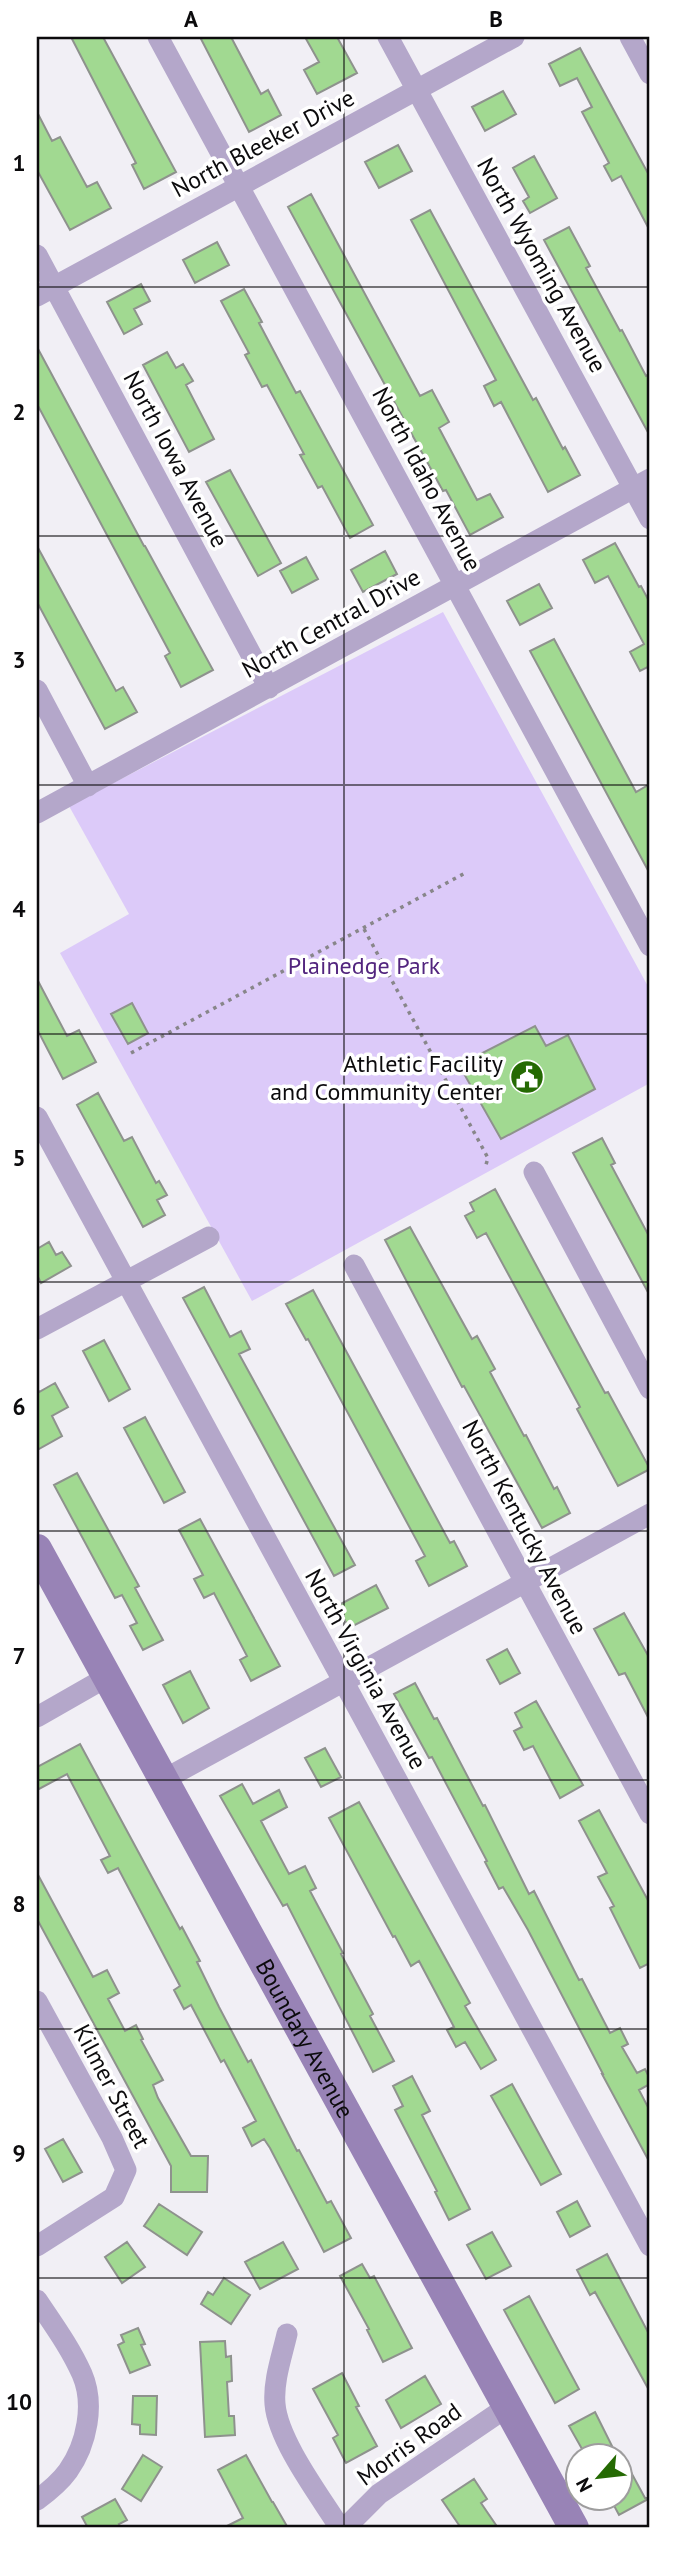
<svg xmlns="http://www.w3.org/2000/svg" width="687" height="2565" font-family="'PT Sans',sans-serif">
	<rect width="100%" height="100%" fill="#f1eff5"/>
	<path fill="#dccaf9" d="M443 612 650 990V1083L252 1301 60 953 129 914 69 806Z"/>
	<path fill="#a1d991" stroke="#8e928d" stroke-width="2" d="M71 37H103L176 172 144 189 132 165 136 163Z
		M200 37H231L261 94 268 90 281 115 249 132Z
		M305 37H337L357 73 317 94 304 70 319 62Z
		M580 48 650 177V231L621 176 612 181 604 166 609 163 582 112 592 107 577 78 560 86 549 64Z
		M503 91 516 114 485 131 472 107Z
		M37 112 52 141 60 137 87 187 97 182 111 208 70 230 37 170Z
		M398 145 412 171 379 188 365 162Z
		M534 156 557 198 530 213 523 201 529 197 513 168Z
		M311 194 420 396 432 390 449 422 439 428 477 500 490 494 503 517 470 535 446 490 443 491 415 440 288 207Z
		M430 210 533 400 536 398 563 449 565 447 580 475 548 492 501 402 494 406 484 386 496 380 411 220Z
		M569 227 590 266 586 268 620 331 622 330 646 376 650 374V436L544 240Z
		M217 242 229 265 195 283 183 260Z
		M141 284 150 301 134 309 142 324 124 334 107 302Z
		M244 289 262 322 259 323 296 393 300 391 373 525 350 538 322 486 318 488 300 455 304 454 267 385 262 387 245 355 249 353 221 301Z
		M37 347 144 546H145L213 670 181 687 165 656 170 653 37 404Z
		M167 352 176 368 183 364 193 381 186 385 214 439 189 452 143 365Z
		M230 470 281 563 258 576 206 482Z
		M615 543 639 587 641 586 650 603V666L640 671 630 652 644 644 608 576 595 583 583 560Z
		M37 546 116 691 123 687 137 712 105 729 37 602Z
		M385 551 397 574 363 592 351 570Z
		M306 557 318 579 292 593 280 571Z
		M539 584 552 608 520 625 507 601Z
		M554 639 636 792 650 784V874L530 651Z
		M37 979 67 1036 79 1030 96 1062 63 1079 37 1029Z
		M132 1003 148 1033 128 1044 111 1014Z
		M535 1026 546 1046 568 1035 595 1089 501 1139 459 1065Z
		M98 1093 124 1141 132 1137 156 1183 159 1181 167 1195 157 1200 165 1215 143 1227 77 1105Z
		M602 1138 615 1163 611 1165 650 1238V1296L573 1153Z
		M495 1189 605 1393 608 1392 650 1469 618 1486 577 1409 580 1407 486 1233 477 1238 465 1216 474 1211 470 1203Z
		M410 1227 472 1339 477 1336 495 1369 490 1372 524 1436 526 1435 554 1489 557 1487 570 1513 542 1528 464 1386 462 1387 385 1240Z
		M49 1242 56 1255 62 1252 71 1266 41 1283 37 1275V1249Z
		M204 1287 230 1337 241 1331 250 1349 239 1354 355 1565 334 1576 183 1298Z
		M313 1290 423 1493 450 1543 454 1541 467 1566 429 1586 416 1561 425 1556 308 1339 306 1340 286 1304Z
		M104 1340 130 1389 109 1401 83 1351Z
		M55 1383 68 1407 52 1416 62 1436 37 1450V1388L39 1392Z
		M145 1417 185 1492 164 1503 124 1428Z
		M77 1473 139 1586 135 1588 163 1640 143 1650 130 1626 137 1623 122 1595 115 1598 54 1485Z
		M200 1519 280 1666 251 1681 240 1660 247 1656 214 1593 204 1598 194 1579 203 1575 179 1530Z
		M376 1585 388 1608 349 1628 337 1606Z
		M624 1613 650 1659V1721L625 1673 619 1675 594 1629Z
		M507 1649 520 1673 500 1684 487 1660Z
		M190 1671 209 1708 183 1723 163 1685Z
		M415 1683 434 1719 437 1718 483 1806 485 1805 529 1894 534 1891 579 1980 582 1979 610 2033 620 2028 628 2044 622 2047 637 2073 645 2069 650 2079V2084L639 2090 650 2111V2163L602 2074H603L528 1930 503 1887 499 1889 485 1862 487 1861 432 1757 429 1758 394 1694Z
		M536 1701 583 1785 560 1798 533 1746 524 1750 514 1731 522 1727 515 1713Z
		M80 1744 180 1929 182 1927 200 1961 197 1962 219 2007 248 2062 251 2060 297 2151 299 2150 327 2203 331 2201 351 2238 324 2252 270 2148 264 2139 252 2146 243 2128 256 2121 224 2060 221 2062 191 2005 184 2009 174 1990 180 1986 118 1868 108 1873 101 1860 110 1856 67 1774 37 1790V1767Z
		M325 1748 341 1777 321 1787 305 1758Z
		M242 1784 253 1804 279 1790 287 1807 261 1821 289 1874 305 1866 316 1888 310 1891 343 1953 341 1954 373 2014 370 2016 394 2061 373 2072 287 1904 283 1906 220 1796Z
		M359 1802 470 2003 465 2006 496 2060 481 2069 465 2042 456 2047 447 2030 454 2027 419 1961 411 1966 395 1936 393 1937 329 1818Z
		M599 1810 650 1904V1963L640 1968 610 1908 614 1906 598 1877 607 1873 579 1821Z
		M37 1873 93 1977 107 1970 119 1993 108 1999 125 2031 136 2025 143 2039 141 2040 163 2080 153 2085 158 2098 191 2156H208L207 2192H171V2166L37 1919Z
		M412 2076 430 2111 422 2115 470 2209 449 2220 435 2192 437 2191 395 2110 403 2106 393 2086Z
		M512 2084 561 2174 541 2185 491 2096Z
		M63 2139 82 2172 63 2182 45 2149Z
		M577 2201 590 2226 570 2237 557 2212Z
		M159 2204 202 2232 187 2255 144 2226Z
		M492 2232 511 2266 486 2279 467 2245Z
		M127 2242 145 2267 122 2283 105 2257Z
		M283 2242 298 2269 260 2289 245 2262Z
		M607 2254 650 2336V2392L595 2292 590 2295 577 2270Z
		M362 2264 370 2278 374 2276 412 2348 383 2362 367 2330 369 2329 340 2276Z
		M224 2278 250 2295 231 2324 201 2304 208 2292 213 2295Z
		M529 2296 579 2389 555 2403 504 2310Z
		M138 2328 145 2344 141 2345 150 2365 130 2373 118 2345 124 2342 121 2335Z
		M225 2341 226 2357 231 2356 232 2381 227 2382 229 2416H234L235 2435 205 2437 200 2342Z
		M342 2373 359 2406 356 2407 377 2446 346 2463 333 2438 338 2435 313 2389Z
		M425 2376 441 2404 401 2428 386 2400Z
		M133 2396H157L156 2435 140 2434V2425L132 2424Z
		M595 2412 612 2446 592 2456H586L569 2426Z
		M620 2452 645 2498H650L619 2515 610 2498H620Z
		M143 2455 162 2467 141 2501 122 2489Z
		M246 2455 272 2502H273L288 2528H223L243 2518 218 2470Z
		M474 2479 487 2499 481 2503 498 2528H461L442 2500Z
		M115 2499 127 2520 119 2524 122 2528H88L82 2517Z"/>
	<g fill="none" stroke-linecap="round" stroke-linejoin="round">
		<path stroke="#88868a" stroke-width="3.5" stroke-dasharray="3.5 5" stroke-linecap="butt" d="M364 929 488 1158 485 1168
			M131 1053 467 872"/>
		<path stroke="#b4a7ca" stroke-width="21" d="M158 37 650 946
			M388 37 650 519
			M630 37 650 74
			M37 255 269 688
			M37 296 514 37
			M37 690 88 786
			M37 813 650 479
			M37 1117 650 2246
			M534 1172 650 1389
			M354 1265 650 1814
			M37 1329 209 1237
			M37 1717 107 1677
			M163 1780 650 1514
			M37 2001 112 2138 126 2170 114 2197 37 2246
			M37 2300C53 2324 70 2347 82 2374 95 2404 87 2444 68 2471 60 2482 48 2492 37 2500
			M287 2334C282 2356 273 2381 275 2404 278 2441 320 2496 340 2528
			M345 2528 379 2494 507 2407"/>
		<path stroke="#9883b6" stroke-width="30" id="s1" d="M37 1549 574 2528"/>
	</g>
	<path fill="none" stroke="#0c0b0d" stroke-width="2" stroke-opacity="0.55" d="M344 37V2528M37 287H650M37 536H650M37 785H650M37 1034H650M37 1282H650M37 1531H650M37 1780H650M37 2029H650M37 2278H650"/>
	<defs>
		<g id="civic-disc" transform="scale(1.75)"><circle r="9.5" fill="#256a03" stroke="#fff"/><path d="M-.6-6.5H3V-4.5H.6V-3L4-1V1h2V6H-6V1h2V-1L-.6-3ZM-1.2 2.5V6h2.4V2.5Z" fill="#fff"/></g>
	</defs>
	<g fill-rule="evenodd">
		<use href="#civic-disc" x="527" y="1077"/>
	</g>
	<g text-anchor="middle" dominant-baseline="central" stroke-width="7" stroke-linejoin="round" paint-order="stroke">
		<g font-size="24" fill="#0c0b0d" stroke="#fff">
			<text transform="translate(263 143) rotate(-28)">North Bleeker Drive</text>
			<text transform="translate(542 265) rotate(61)">North Wyoming Avenue</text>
			<text transform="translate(176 459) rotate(62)">North Iowa Avenue</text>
			<text transform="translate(427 479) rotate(62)">North Idaho Avenue</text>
			<text transform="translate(331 623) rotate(-29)">North Central Drive</text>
			<text transform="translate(525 1527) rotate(62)">North Kentucky Avenue</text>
			<text transform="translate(366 1669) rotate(61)">North Virginia Avenue</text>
			<text stroke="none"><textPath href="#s1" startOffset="558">Boundary Avenue</textPath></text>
			<text transform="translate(112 2086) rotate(62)">Kilmer Street</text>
			<text transform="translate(409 2444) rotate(-36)">Morris Road</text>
		</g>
		<g font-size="24" fill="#52257e" stroke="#fff">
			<text x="364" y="965">Plainedge Park</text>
		</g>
		<g font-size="24" fill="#0c0b0d" stroke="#fff" text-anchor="end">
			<text x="503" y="1063">Athletic Facility<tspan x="503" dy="28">and Community Center</tspan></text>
		</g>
	</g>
	<rect width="687" height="2565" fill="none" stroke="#ffffff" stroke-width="77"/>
	<g transform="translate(599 2477) rotate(242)"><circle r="33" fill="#ffffff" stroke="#9e9d9e" stroke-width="2"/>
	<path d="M0-5L12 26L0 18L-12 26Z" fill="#256a03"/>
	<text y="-10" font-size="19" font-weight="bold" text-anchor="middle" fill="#0c0b0d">N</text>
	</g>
	<rect x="38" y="38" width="610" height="2488" fill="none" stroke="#0c0b0d" stroke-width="2.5"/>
	<g font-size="23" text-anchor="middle" font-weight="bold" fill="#0c0b0d">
		<text x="191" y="27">A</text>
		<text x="496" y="27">B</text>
		<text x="19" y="171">1</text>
		<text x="19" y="420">2</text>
		<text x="19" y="668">3</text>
		<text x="19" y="917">4</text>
		<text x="19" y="1166">5</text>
		<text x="19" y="1415">6</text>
		<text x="19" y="1664">7</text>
		<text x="19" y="1912">8</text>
		<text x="19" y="2161">9</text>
		<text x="19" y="2410">10</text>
	</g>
</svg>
